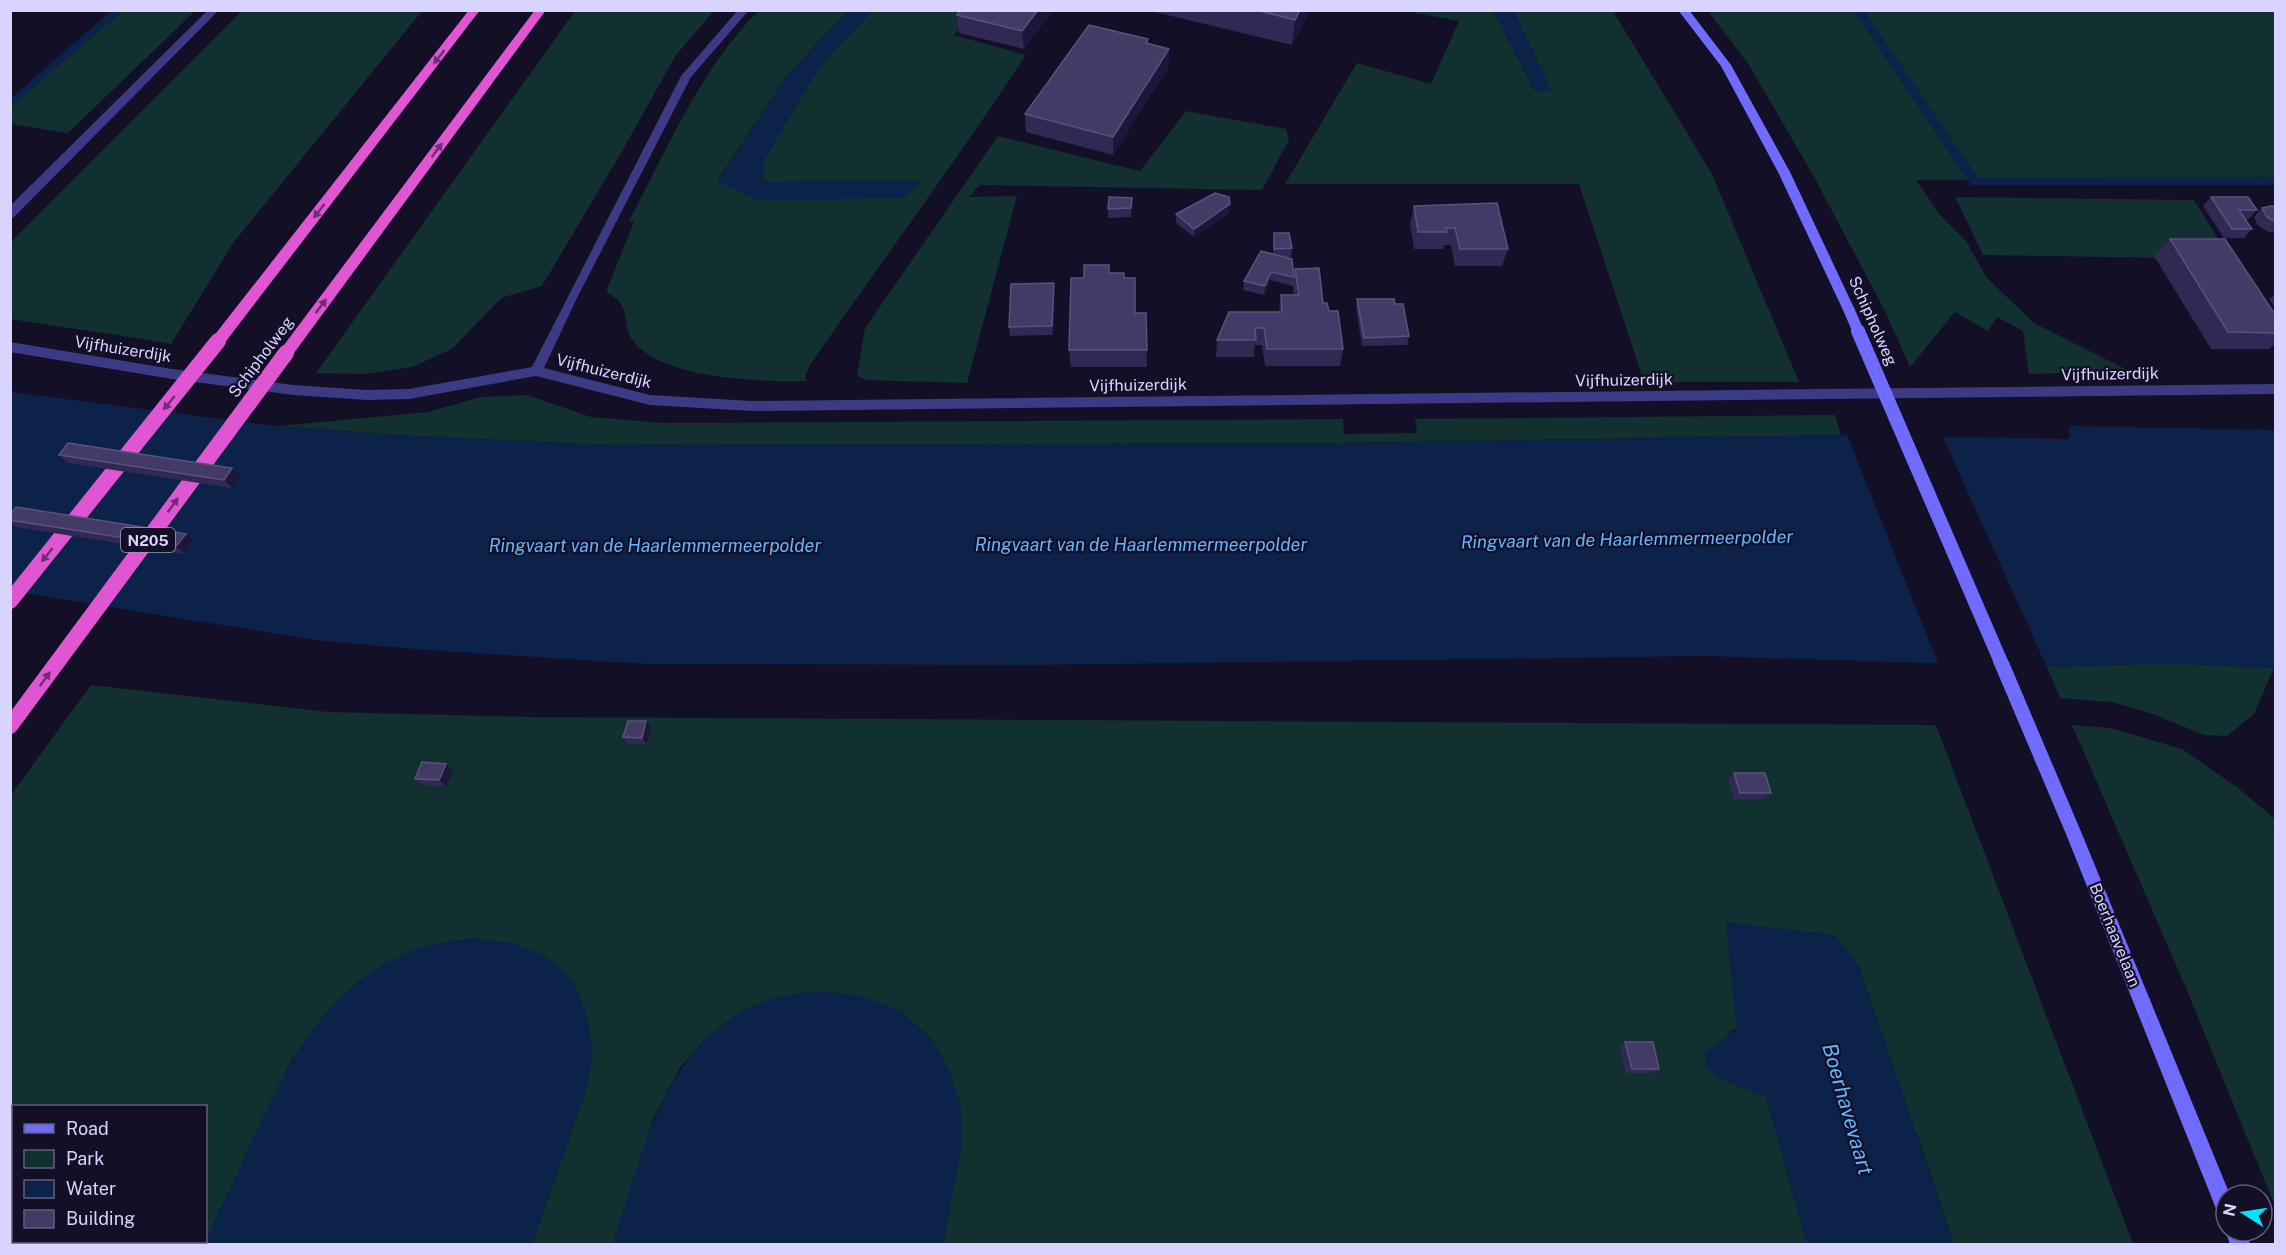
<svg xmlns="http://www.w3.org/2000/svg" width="2286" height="1255" font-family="'Public Sans',sans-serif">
	<rect width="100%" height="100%" fill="#130f26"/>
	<path fill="#12302f" d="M243 10 422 11 233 243 171 344C118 334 64 328 11 319V242Z
		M119 11H195L68 133 11 124V105Z
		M575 11H714L676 55 621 153 542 286 501 298 452 349 412 367 365 374 316 373Z
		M758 11H848L789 73 718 180 755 200 921 181 771 182 762 180 764 160 815 74 836 48 872 11H975L954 35 1026 55C957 160 882 261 810 365L805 376 806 381C761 382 663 379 634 342 619 323 635 307 606 292L634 222 629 221C667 149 700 70 758 11Z
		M1406 11H1493L1535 91H1551L1514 11H1613L1712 174 1799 382H1644L1579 184H1285L1357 63 1431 84 1459 21Z
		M1708 11H2275V178L1916 180 1941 216 1966 241 1987 278 2034 323 2129 371 2029 374 2023 331 1997 317 1988 331 1955 312 1910 367 1885 311 1813 175 1749 65Z
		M1186 111 1286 129 1289 140 1262 190 980 185 969 197 1017 196 967 383 867 380 857 376 865 328 998 136 1140 171Z
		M1955 197 2194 200 2231 259 1983 255Z
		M527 395 591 417 662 423 1343 419 1344 434 1417 433 1415 419 1835 415 1841 435 1343 443 608 445 409 436 278 426 428 412 481 397Z
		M2170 663 2274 668 2254 714 2227 736 2204 735 2153 714 2112 702 2060 698 2047 667Z
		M91 685 328 712 534 717 1936 725 2133 1244H1954L1917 1134 1726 922 1737 1028 1729 1032 1721 1079 1766 1097 1807 1244H943L961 1147 704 1040 680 1068 655 1115 613 1244H532L587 1087 293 1057 206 1240V1106H14V1242H205L203 1244H11V795Z
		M2072 725 2111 728 2182 749 2238 788 2275 819V1206L2186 988Z"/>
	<path fill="#0c2248" d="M848 11H872L836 48 815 74 764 160 762 179 771 182 922 181 904 198 755 200 718 181 789 73Z
		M1493 11H1514L1552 91H1535Z
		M10 392 278 426 409 436 608 445 1343 443 1862 435 2069 439 2070 426 2275 430V668L2170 663 2047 667 1704 656 1030 665 648 664 426 650 315 640 11 591Z
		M1726 922 1835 935 1859 966 1954 1244H1807L1766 1097 1721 1079 1705 1067V1052L1737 1028Z
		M472 938 512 943 549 958 575 984 587 1016 593 1049 587 1087 532 1244H203C211 1231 218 1214 225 1200 272 1101 310 980 427 946 441 941 457 941 472 938Z
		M820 991 861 996 901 1011 932 1039 951 1073 961 1107V1147L943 1244H613C644 1149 665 1032 775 998 789 994 806 993 820 991Z"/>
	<path fill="#130f26" d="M1846 432 1941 433 2048 670 1939 666Z"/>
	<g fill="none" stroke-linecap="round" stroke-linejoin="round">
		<path fill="#0c2248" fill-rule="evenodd" d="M112 10H124L10 108V99Z
			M1853 10H1864L1978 178 2276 177V185H1971Z"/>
		<path fill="#3d3a85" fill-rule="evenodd" d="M208 10H219L14 217 10 218V206Z"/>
		<path fill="#3d3a85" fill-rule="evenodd" d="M738 10H749L691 77 577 298 544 368 650 395 752 401 2276 384V394L752 411 650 405 536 376 409 399 367 400 293 395 172 379 10 352V342L172 369 293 385 367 390 409 389 532 367 681 76Z"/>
		<path fill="#6f6bff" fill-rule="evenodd" d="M1678 10H1689L1731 65 1790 172 1855 310 1853 313H1845L1843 310 1778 172 1721 66Z
			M2001 655 2006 657 2009 662 2082 834 2230 1195H2226V1219L2219 1216 2066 834 1993 662 1996 657Z
			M2226 1229V1231H2245L2250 1244H2230L2225 1231Z"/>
		<path fill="#e055d1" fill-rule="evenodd" d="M469 10H480L223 345H213L211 341 213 337Z
			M535 10H546L291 357H281L279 353 281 349Z"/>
		<path stroke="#6f6bff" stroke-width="11" d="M1849 310 1859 333"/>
		<path stroke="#6f6bff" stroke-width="14" d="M1858 331 2001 662"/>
		<path stroke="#e055d1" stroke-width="16" d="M10 601 218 341
			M10 726 286 353"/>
	</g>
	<path fill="#312854" d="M1053 10 1024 49 959 33 957 15Z
		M1147 10H1311L1292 45Z
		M1148 39V43L1169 49V66L1113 155 1026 132 1025 114Z
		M2211 197 2257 210 2249 219H2245L2252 229 2244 238H2224L2203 206Z
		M1132 198 1131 217 1108 218V209Z
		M1230 204 1229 213 1194 237 1176 223V214Z
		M1414 206 1508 249 1502 266H1455L1451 245H1444L1443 249H1414L1410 224Z
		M2276 206V233L2269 232 2258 226 2254 217 2262 208Z
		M1274 233 1292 248 1291 257H1285L1294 277 1295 269 1329 311 1343 349 1340 366H1265L1262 345H1255L1254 357H1216L1217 340 1279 312 1281 295H1294L1293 286 1270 280 1264 295 1243 290 1244 281 1273 254V242Z
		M2170 239 2276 316V343L2269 349H2211L2154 256Z
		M1109 265V273L1124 278 1135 313H1146L1147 367H1071L1069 350 1084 278Z
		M1054 292 1053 335 1010 336 1009 327Z
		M2276 293V308L2269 299Z
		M1357 299 1395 304 1409 336 1407 345 1362 346 1356 308Z
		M59 455 240 476 232 488 68 463Z
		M10 514 186 534 194 541 185 554 16 527 10 523Z
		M646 721 651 728 647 744H628L623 737Z
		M453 770 446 787 423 785 415 779Z
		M1734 773 1771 793 1764 799 1734 800 1728 780Z
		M1625 1042 1659 1069 1653 1073H1626L1620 1047Z"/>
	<path fill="#1d163a" d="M1038 10H1053L1024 49 1022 31Z
		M1300 10H1311L1292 45 1295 20Z
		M1169 49V66L1113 155V137Z
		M1230 204 1229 213 1194 237V229Z
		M1271 272 1270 280 1264 295 1265 286Z
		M1054 283V292L1053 335 1052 326Z
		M232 468 240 476 232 488 224 480Z
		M186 534 194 541 185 554 176 546Z
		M646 721 651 728 647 744 642 738Z
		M446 764 453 770 446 787 439 780Z"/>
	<path fill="#433a66" stroke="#5a527e" stroke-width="1.5" d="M961 10H1038L1022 31 957 15Z
		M1256 10H1300L1295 20Z
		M1089 25 1148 39 1146 43 1169 49 1113 137 1025 114Z
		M1215 193 1229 197 1230 204 1194 229 1176 214Z
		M1109 197 1132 198 1131 208 1108 209Z
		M2211 197H2248L2257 210H2239L2252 229H2232Z
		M1497 203 1508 249H1460L1455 228H1446L1447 232H1418L1414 206Z
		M2271 206H2276V222L2267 217 2262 208Z
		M1274 233H1289L1292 248 1274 249Z
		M2170 239H2225L2276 316V333L2228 332Z
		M1261 251 1292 259 1294 277 1271 272 1265 286 1244 281Z
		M1084 265H1109V273H1124V278H1135V313H1146L1147 350H1069L1071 278H1084Z
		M1319 268 1323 303H1327L1329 311H1338L1343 349H1267L1264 328H1255L1256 340H1217L1229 312H1282L1281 295H1299L1295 269Z
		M1054 283 1052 326 1009 327 1011 284Z
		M1357 299H1394L1395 304H1403L1409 336 1364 338Z
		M68 443 232 468 224 480 59 455Z
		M16 507 186 534 176 546 10 520V514Z
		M628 721H646L642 738 623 737Z
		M422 762 446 764 439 780 415 779Z
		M1734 773H1765L1771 793H1740Z
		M1625 1042H1653L1659 1069H1632Z"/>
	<defs><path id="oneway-solid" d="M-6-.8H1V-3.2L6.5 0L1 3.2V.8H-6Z" transform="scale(1.5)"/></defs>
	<g fill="#6f2e73">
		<use href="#oneway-solid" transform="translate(439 57) rotate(128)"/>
		<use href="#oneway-solid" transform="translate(437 150) rotate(-53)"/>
		<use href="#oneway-solid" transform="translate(319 211) rotate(128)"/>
		<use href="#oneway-solid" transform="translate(321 306) rotate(-53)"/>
		<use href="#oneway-solid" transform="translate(169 403) rotate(129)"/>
		<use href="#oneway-solid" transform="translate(173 505) rotate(-54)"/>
		<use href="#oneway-solid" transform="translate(47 555) rotate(129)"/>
		<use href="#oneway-solid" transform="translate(45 679) rotate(-54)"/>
	</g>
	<g text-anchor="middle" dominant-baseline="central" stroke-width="4.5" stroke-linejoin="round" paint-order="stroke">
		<rect fill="#130f26" stroke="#9e99be" stroke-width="1.5" x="121" y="528" width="54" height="24" rx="4.5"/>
		<g font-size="15" font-weight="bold" fill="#d9d4ff">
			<text x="148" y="540">N205</text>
		</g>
		<g font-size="16" fill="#d9d4ff" stroke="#130f26">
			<text transform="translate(1873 321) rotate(66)">Schipholweg</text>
			<text transform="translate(123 349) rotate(9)">Vijfhuizerdijk</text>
			<text transform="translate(261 357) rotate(-53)">Schipholweg</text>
			<text transform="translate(604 371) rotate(14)">Vijfhuizerdijk</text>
			<text transform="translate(2110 374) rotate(-1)">Vijfhuizerdijk</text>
			<text transform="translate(1624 380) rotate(-1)">Vijfhuizerdijk</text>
			<text transform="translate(1138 385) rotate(-1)">Vijfhuizerdijk</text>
			<text transform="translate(2115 935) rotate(68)">Boerhaavelaan</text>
		</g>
		<g font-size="18" font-style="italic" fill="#62b6ff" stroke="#130f26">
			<text transform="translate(1627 539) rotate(-1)">Ringvaart van de Haarlemmermeerpolder</text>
			<text x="1141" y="544">Ringvaart van de Haarlemmermeerpolder</text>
			<text x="655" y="545">Ringvaart van de Haarlemmermeerpolder</text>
		</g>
		<g font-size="21" font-style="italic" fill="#62b6ff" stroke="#130f26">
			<text transform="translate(1848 1109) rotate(74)">Boerhavevaart</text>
		</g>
	</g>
	<rect width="2286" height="1255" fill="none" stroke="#d9d4ff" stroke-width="24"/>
	<rect x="12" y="1105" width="195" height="138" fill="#130f26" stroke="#625e7d" stroke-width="1.5"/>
	<rect x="24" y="1124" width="30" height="9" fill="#6f6bff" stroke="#625e7d" stroke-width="1.5"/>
	<text x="66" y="1135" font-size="18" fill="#d9d4ff">Road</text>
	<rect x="24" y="1150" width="30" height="18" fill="#12302f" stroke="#625e7d" stroke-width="1.5"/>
	<text x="66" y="1165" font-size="18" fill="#d9d4ff">Park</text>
	<rect x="24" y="1180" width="30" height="18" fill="#0c2248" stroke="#625e7d" stroke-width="1.5"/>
	<text x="66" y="1195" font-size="18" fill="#d9d4ff">Water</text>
	<rect x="24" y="1210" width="30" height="18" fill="#433a66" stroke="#625e7d" stroke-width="1.5"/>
	<text x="66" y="1225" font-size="18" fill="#d9d4ff">Building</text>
	<g transform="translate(2244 1213) rotate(282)"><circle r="28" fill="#130f26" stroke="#625e7d" stroke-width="1.5"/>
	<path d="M0-4.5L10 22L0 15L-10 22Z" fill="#00e5ff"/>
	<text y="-9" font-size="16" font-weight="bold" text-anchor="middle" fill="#d9d4ff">N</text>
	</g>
</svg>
